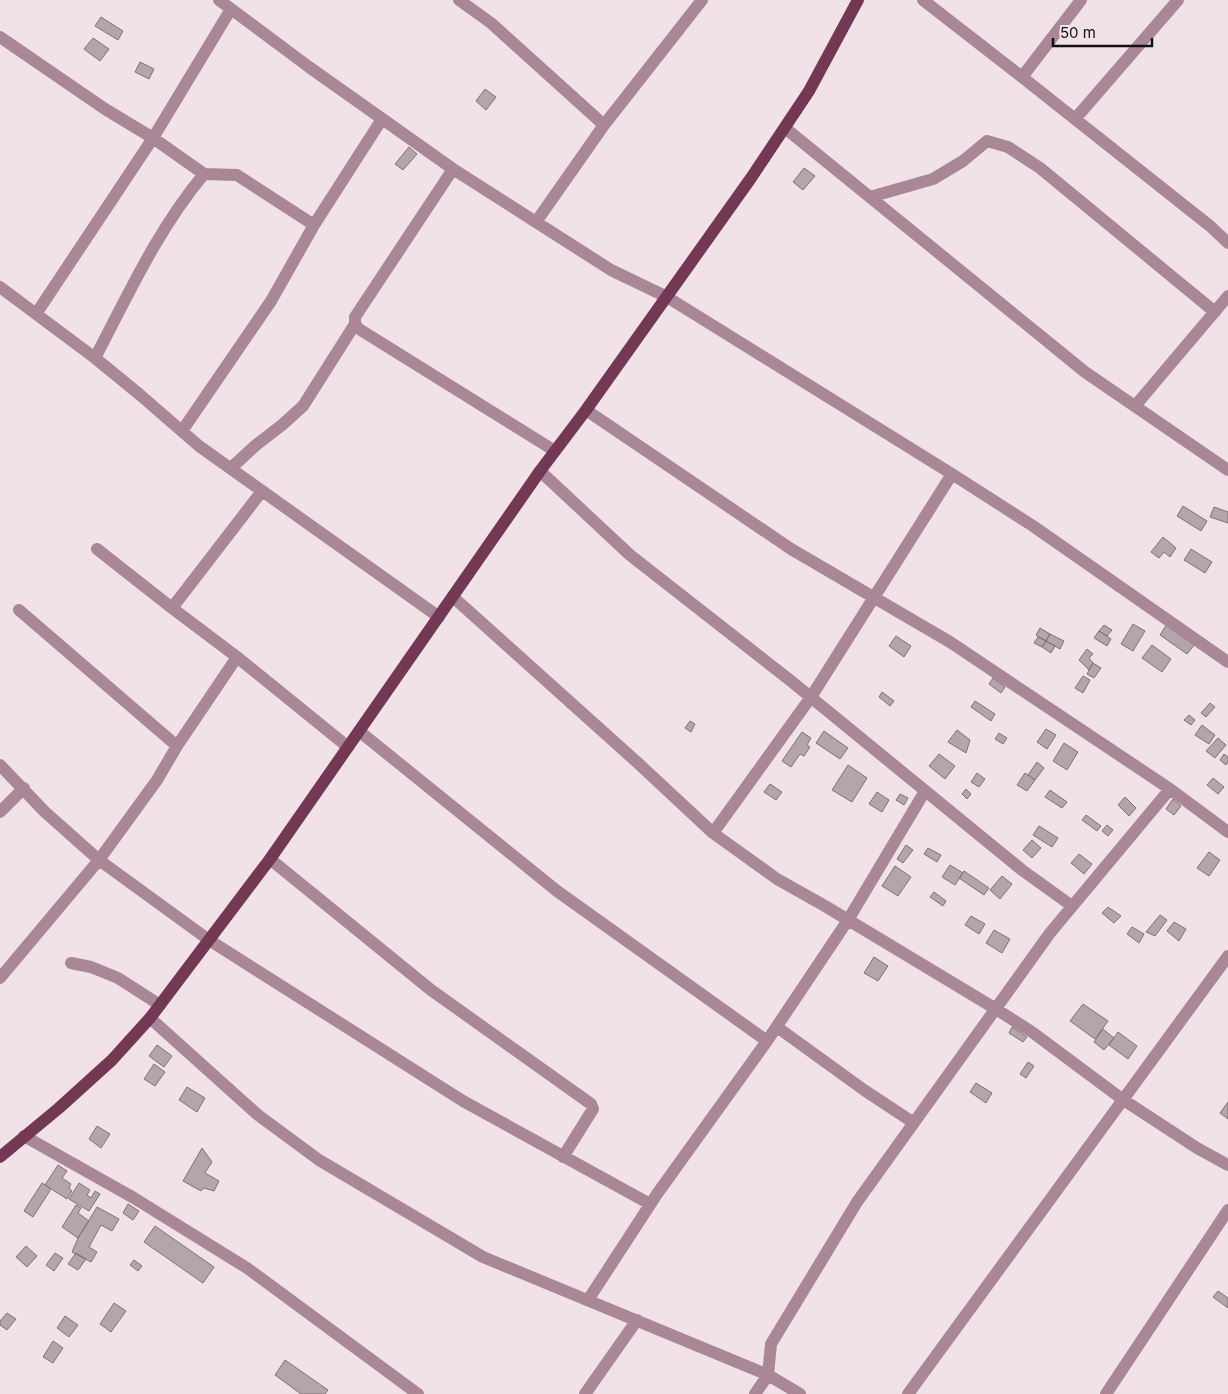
<svg xmlns="http://www.w3.org/2000/svg" width="1228" height="1394" font-family="Inter,sans-serif">
	<rect width="100%" height="100%" fill="#f1e2e8"/>
	<path fill="#b3a5aa" stroke="#7f7278" d="M101 17 123 31 118 40 95 26Z
		M93 38 109 49 100 61 84 49Z
		M140 62 154 69 149 79 135 72Z
		M485 89 496 97 486 110 476 101Z
		M409 147 417 154 403 170 395 164Z
		M804 168 815 176 803 190 793 182Z
		M1183 506 1207 521 1201 531 1177 516Z
		M1214 507 1228 512V523L1210 517Z
		M1163 537 1176 548 1170 557 1164 552 1159 558 1151 552Z
		M1191 549 1212 562 1205 573 1184 560Z
		M1133 624 1145 631 1133 651 1121 644Z
		M1167 624 1195 644 1187 654 1160 635Z
		M1104 625 1112 630 1107 636 1099 631Z
		M1040 628 1050 634 1046 641 1036 635Z
		M1099 631 1111 639 1107 646 1094 638Z
		M1050 634 1064 641 1060 649 1046 641Z
		M896 636 911 646 904 657 889 646Z
		M1038 637 1046 641 1042 647 1034 643Z
		M1046 641 1055 646 1051 653 1042 647Z
		M1152 645 1171 659 1162 672 1142 658Z
		M1087 649 1093 654 1089 658 1093 663 1089 670 1079 660Z
		M1093 663 1101 668 1094 678 1087 674Z
		M1083 676 1090 680 1083 693 1075 688Z
		M993 678 1005 687 1001 693 989 684Z
		M882 692 894 701 890 706 879 697Z
		M975 701 995 714 991 721 971 707Z
		M1210 703 1215 707 1206 717 1201 713Z
		M1189 715 1195 720 1191 725 1184 720Z
		M690 721 695 724 691 732 685 728Z
		M1202 725 1215 735 1209 744 1195 735Z
		M1046 729 1056 735 1047 749 1037 742Z
		M957 730 970 740 966 753 948 742Z
		M824 731 848 748 840 759 816 743Z
		M802 732 811 738 807 745 810 747 804 756 800 754 791 767 782 761Z
		M999 733 1007 738 1003 744 995 739Z
		M1218 738 1226 745 1215 758 1206 751Z
		M1064 743 1078 752 1067 770 1053 761Z
		M939 754 955 766 945 779 929 766Z
		M1224 754 1228 757V762L1226 765 1220 760Z
		M1037 762 1044 768 1035 780 1028 775Z
		M848 765 867 778 852 802 832 790Z
		M977 773 985 779 979 787 971 782Z
		M1025 773 1035 780 1027 791 1017 785Z
		M1213 778 1224 787 1218 794 1207 785Z
		M770 784 782 792 776 800 764 792Z
		M966 789 971 794 967 799 962 794Z
		M1050 790 1067 802 1062 808 1045 797Z
		M877 792 889 800 882 812 869 804Z
		M900 794 908 798 904 805 896 800Z
		M1125 797 1136 808 1129 816 1118 805Z
		M1173 799 1181 806 1174 815 1166 809Z
		M1086 815 1101 826 1097 831 1082 820Z
		M1107 825 1113 830 1108 836 1102 831Z
		M1039 826 1058 838 1052 847 1033 835Z
		M1032 840 1041 848 1032 858 1023 850Z
		M906 845 913 850 903 863 897 859Z
		M928 848 941 855 937 862 924 854Z
		M1209 852 1220 860 1209 876 1197 868Z
		M1079 854 1092 864 1084 874 1071 863Z
		M950 865 963 873 955 885 942 877Z
		M895 866 911 877 898 896 882 886Z
		M964 871 989 888 984 895 959 878Z
		M1002 876 1012 884 1000 899 990 890Z
		M934 892 946 901 943 906 930 897Z
		M1108 907 1121 916 1114 923 1102 913Z
		M1160 915 1167 920 1155 936 1146 932Z
		M971 916 985 924 979 934 965 925Z
		M1174 922 1186 929 1179 941 1167 931Z
		M1132 927 1144 934 1139 943 1127 934Z
		M994 930 1010 939 1002 953 986 943Z
		M874 957 888 966 878 981 864 973Z
		M1083 1004 1108 1021 1095 1039 1070 1021Z
		M1012 1027 1027 1037 1023 1042 1009 1033Z
		M1103 1029 1114 1038 1104 1050 1094 1042Z
		M1118 1032 1137 1046 1128 1059 1109 1045Z
		M157 1045 172 1056 164 1067 149 1056Z
		M1028 1062 1034 1066 1026 1078 1020 1074Z
		M154 1064 165 1072 155 1086 144 1079Z
		M976 1083 992 1093 986 1103 970 1092Z
		M187 1087 205 1098 197 1112 179 1100Z
		M1228 1102V1119L1220 1113Z
		M97 1126 110 1134 101 1148 89 1139Z
		M202 1148 212 1162 205 1173 219 1181 214 1191 204 1188 201 1191 183 1181Z
		M58 1165 67 1171 62 1178 71 1184 69 1188 72 1191 67 1199 45 1185Z
		M42 1183 51 1189 33 1217 24 1211Z
		M79 1183 90 1190 87 1195 91 1198 95 1191 100 1194 89 1211 69 1199Z
		M128 1204 139 1211 133 1220 123 1213Z
		M76 1205 81 1208 78 1213 89 1221 78 1238 62 1227Z
		M97 1207 119 1219 112 1231 101 1225 89 1247 97 1252 91 1262 72 1252 78 1238Z
		M155 1226 214 1267 203 1283 144 1242Z
		M26 1246 37 1256 27 1267 16 1257Z
		M55 1253 63 1258 54 1271 46 1265Z
		M76 1253 86 1259 78 1270 68 1264Z
		M134 1260 142 1266 138 1271 130 1265Z
		M1218 1291 1228 1298V1308L1213 1297Z
		M114 1303 126 1311 111 1332 100 1324Z
		M7 1313 16 1319 7 1330 0 1325V1321Z
		M65 1316 78 1325 69 1337 57 1328Z
		M53 1341 63 1348 53 1363 43 1357Z
		M285 1360 328 1390 325 1394H301L275 1375Z"/>
	<g fill="none" stroke-linecap="round" stroke-linejoin="round">
		<path stroke="#aa8796" stroke-width="12" d="M219 0 309 67 453 169 611 270 667 297 952 474 1033 526 1228 662
			M459 0 491 23 604 125 536 222
			M923 0 1022 77 1210 226 1228 243
			M0 37 105 109 153 138 204 174C158 229 128 295 95 358
			M1022 77 1081 0
			M1075 119 1178 0
			M604 125 702 0
			M785 128 1085 372 1228 470
			M204 174 237 175 314 225
			M870 197 933 179 963 161 987 141 1008 147 1040 168 1215 312
			M0 287 95 358 139 394 199 446 439 617
			M36 314 153 138 231 9
			M355 324 359 329 555 451
			M1135 406 1228 296
			M586 410 791 549 950 642 1170 789 1228 832
			M182 431 271 301 314 225 382 119
			M231 468 256 445 282 425 303 406 355 324V317L453 169
			M540 471 630 555 791 681 1022 870 1072 906
			M97 549 172 608 237 657 348 747
			M453 597 639 764 713 833 777 879 825 906 996 1009 1032 1032 1122 1099 1197 1148 1228 1165
			M172 608 262 491
			M19 610 177 746
			M359 731 557 891 767 1041
			M0 765 45 812 99 860 209 940 463 1101 650 1204
			M0 812 24 788
			M713 833 811 697 952 474
			M270 859 431 990 591 1104 593 1109 563 1157
			M71 963 91 967 118 978 160 1005
			M0 978 99 860 157 780 177 746 237 657
			M150 1018 258 1115 319 1160 483 1257 768 1375 800 1394
			M777 1027 864 1090 914 1123
			M24 1136 134 1198 247 1268 418 1394
			M588 1300 657 1194 767 1041 848 920 925 791
			M585 1394 637 1320
			M755 1394 768 1375 771 1344 857 1202 1050 933 1170 789
			M908 1394 1228 956
			M1106 1394 1228 1210"/>
		<path stroke="#723854" stroke-width="12" d="M0 1157 59 1108 112 1060 150 1018 270 859 540 471 586 410 751 178 809 91 858 0"/>
	</g>
	<path d="M1053 38v8h99v-8" fill="none" stroke="#140f11" stroke-width="2.5"/>
	<text x="1060" y="38" font-size="15" fill="#140f11" stroke="#f1e2e8" stroke-width="4" paint-order="stroke">50 m</text>
</svg>
